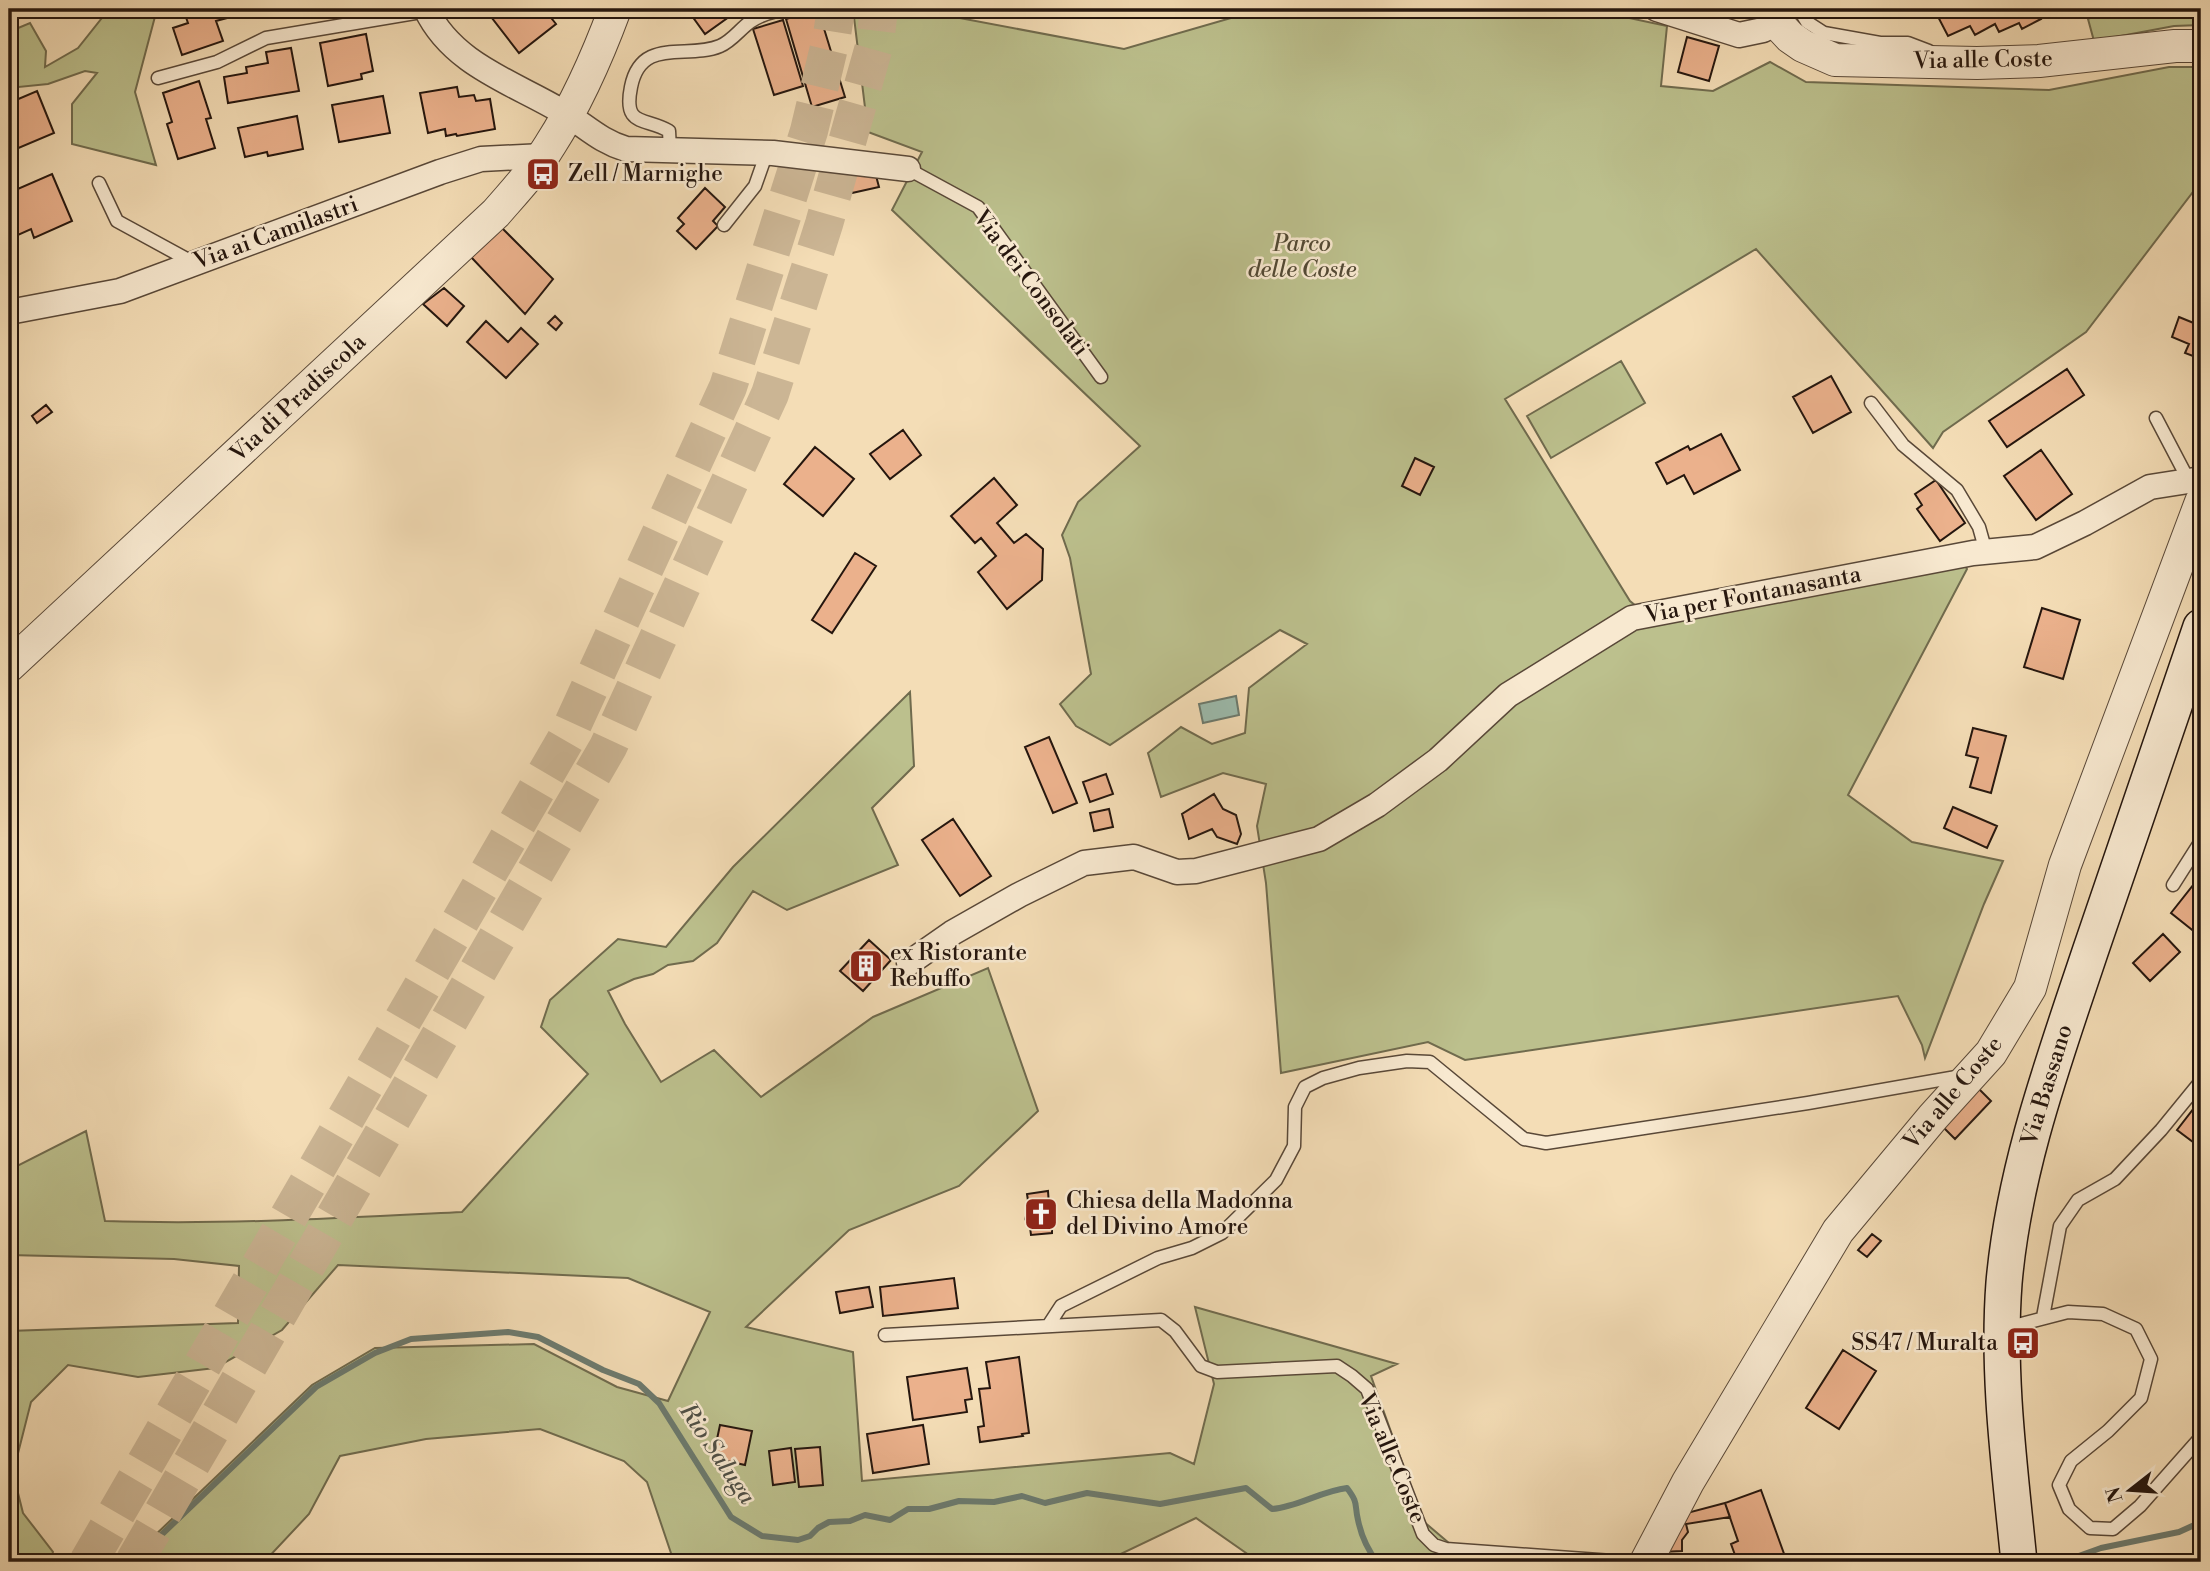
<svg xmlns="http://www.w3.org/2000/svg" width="2210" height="1571" font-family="'Libre Bodoni',serif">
	<rect width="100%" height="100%" fill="#f4ddb6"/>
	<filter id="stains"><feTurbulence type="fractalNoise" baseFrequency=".00286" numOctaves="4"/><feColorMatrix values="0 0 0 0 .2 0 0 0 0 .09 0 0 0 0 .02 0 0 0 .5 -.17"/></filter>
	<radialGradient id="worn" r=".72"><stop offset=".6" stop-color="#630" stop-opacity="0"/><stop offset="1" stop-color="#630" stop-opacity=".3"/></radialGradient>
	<path fill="#bcc08d" stroke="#706b4e" stroke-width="2" d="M103 9H157L135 92 156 165 72 144V104L97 73 85 71 48 84 9 88 11 31 30 23 46 51 45 67 78 48 105 14Z
		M853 9H912L1124 49 1262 9H1587L1667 26 1661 86 1713 91 1770 62 1806 82 2049 90 2169 67H2201V190L2196 188 2086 332 1943 432 1933 448 1756 249 1505 399 1630 601 1659 625 1962 560 1967 569 1848 795 1912 842 2003 861 1984 904 1925 1058 1922 1045 1898 996 1465 1060 1428 1042 1281 1073 1266 883 1257 826 1266 784 1223 773 1161 797 1148 753 1181 727 1212 744 1245 733 1249 688 1307 644 1280 630 1110 745 1076 726 1060 704 1091 674 1070 558 1062 535 1078 502 1140 446 892 210 922 152 868 132Z
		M2107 9H2201V25L2174 26 2094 41 2088 19Z
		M1621 361 1645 403 1551 458 1527 416Z
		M910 692 914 766 872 808 898 865 787 910 753 891 717 943 693 961 668 965 653 974 634 979 608 991 625 1024 661 1082 714 1050 761 1097 873 1017 988 968 1038 1111 959 1186 849 1230 746 1327 853 1352 862 1481 1170 1453 1194 1464 1214 1384 1195 1307 1397 1364 1371 1376 1423 1521 1449 1543 1442 1562H1259L1196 1518 1104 1562H674L647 1482 624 1461 540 1429 426 1439 340 1456 309 1514 264 1562H127L312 1385 375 1348 534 1344 617 1387 668 1401 710 1312 628 1278 338 1265 282 1330 215 1368 138 1377 68 1365 31 1402 13 1473 23 1513 53 1552 49 1562H9V1331L238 1323 239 1266 174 1259 9 1255V1170L86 1131 105 1221C225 1225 343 1218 462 1212L588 1074 541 1027 550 1000 618 939 666 947 733 867Z"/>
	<path fill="#9cbcae" stroke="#6c7a6e" stroke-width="2" d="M1236 696 1239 715 1203 723 1199 704Z"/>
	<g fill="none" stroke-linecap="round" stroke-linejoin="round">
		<path stroke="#6c7a6e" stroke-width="6" d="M133 1562 316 1387 375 1353 411 1339 508 1332 538 1337 603 1370 639 1384 659 1403 731 1517 762 1536 798 1540 810 1536 818 1528 829 1522 850 1521 865 1515 890 1520 908 1509H929L959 1501 994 1502 1022 1496 1045 1503 1087 1493 1160 1504 1246 1488 1272 1509C1298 1507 1321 1491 1347 1488 1359 1504 1354 1503 1358 1520 1361 1535 1368 1550 1377 1562
			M2062 1562 2101 1548 2179 1532 2201 1522"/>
	</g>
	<path fill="#ebb18c" stroke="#25160e" stroke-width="2" d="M183 9H223L227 18 216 21 223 41 182 55 173 28 188 23Z
		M485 9H544L556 24 519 53Z
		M687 9H740L705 34Z
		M818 9 845 97 812 107 786 19Z
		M1934 9H2036L2041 19 2022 29 2019 23 1999 32 1995 24 1975 35 1970 26 1948 36Z
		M783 20 803 86 774 95 753 29Z
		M366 34 373 71 361 74 362 79 328 86 320 43Z
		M1687 37 1719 46 1709 81 1678 72Z
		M291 48 299 91 228 103 224 77 247 73 246 67 268 63 266 52Z
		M199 81 211 118 206 119 215 148 178 159 167 124 172 122 163 93Z
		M457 87 459 97 474 95 476 101 490 99 495 129 457 136 456 134 446 136 445 129 428 133 420 93Z
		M37 91 54 133 9 152V103Z
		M383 96 390 133 339 142 332 105Z
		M297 116 303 149 268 156 267 152 245 157 238 128Z
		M849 170 875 172 879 187 852 193Z
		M52 174 72 221 34 238 31 229 9 239V204L17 200 13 191Z
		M705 188 725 207 713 221 718 226 696 249 677 231 684 224 678 218Z
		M502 228 553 279 525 314 471 257Z
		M444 288 464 306 447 326 423 304Z
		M555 316 562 323 556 330 548 323Z
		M2179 317 2201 326V359L2185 353 2189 344 2172 337Z
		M486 321 508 342 521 328 538 344 506 378 467 342Z
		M2067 369 2084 395 2007 447 1989 421Z
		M1831 376 1851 412 1813 433 1793 397Z
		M46 405 52 412 37 423 32 416Z
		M903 430 921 455 890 479 870 454Z
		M1721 434 1740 470 1694 494 1684 475 1667 484 1656 463 1688 446 1690 450Z
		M815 447 854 479 823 516 784 484Z
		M2041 450 2072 494 2036 520 2004 476Z
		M1415 458 1434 467 1420 495 1402 486Z
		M994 478 1017 505 997 523 1014 543 1026 534 1043 549 1042 580 1007 609 978 572 996 556 981 538 975 543 951 516Z
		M1936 480 1965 523 1940 541 1917 509 1922 505 1915 494Z
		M855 553 876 566 832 633 812 620Z
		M2042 608 2080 620 2063 679 2024 667Z
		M1973 728 2006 736 1991 793 1970 787 1978 758 1966 755Z
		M1049 737 1077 803 1053 813 1025 747Z
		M1106 774 1113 794 1090 802 1083 782Z
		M1214 794 1223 809 1236 815 1241 834 1237 844 1217 837 1212 829 1189 839 1182 814Z
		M1953 807 1997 826 1987 848 1944 828Z
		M1109 809 1113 827 1094 831 1090 813Z
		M953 819 991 876 960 896 922 840Z
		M2194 884 2201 890V937L2171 913Z
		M2163 934 2180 952 2150 981 2133 963Z
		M869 940 891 960 863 991 840 971Z
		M1975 1085 1991 1101 1955 1139 1938 1122Z
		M2201 1099V1148L2177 1130Z
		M1048 1191 1049 1205 1055 1210 1056 1217V1223L1052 1226V1233L1031 1235 1030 1227 1025 1219 1029 1207 1027 1194Z
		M1872 1234 1881 1241 1867 1257 1858 1250Z
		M954 1278 958 1308 883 1316 880 1287Z
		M869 1287 873 1307 840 1313 836 1292Z
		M1843 1350 1876 1371 1839 1429 1806 1408Z
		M1019 1357 1029 1433 1022 1434 1023 1436 980 1442 978 1427 984 1426 979 1389 990 1388 986 1362Z
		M967 1368 972 1399 965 1400 967 1412 913 1420 907 1377Z
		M720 1425 752 1431 745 1465 713 1458Z
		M923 1425 929 1464 873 1473 867 1434Z
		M820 1447 823 1485 799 1487 795 1449Z
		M791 1448 795 1482 773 1485 769 1451Z
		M1761 1490 1787 1562H1730L1729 1558 1735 1555 1731 1544 1738 1541 1725 1503Z
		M1725 1503 1730 1517 1686 1524 1688 1532 1682 1540V1551L1661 1552 1683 1514Z"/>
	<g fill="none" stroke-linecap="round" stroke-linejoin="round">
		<path stroke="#cbb594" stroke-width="38" stroke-dasharray="38 19" stroke-linecap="butt" d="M88 1562 566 739 728 387 809 131 832 35 836 9
			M134 1562 608 747 770 394 824 224 875 43 879 9"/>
		<g stroke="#594838" stroke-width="15">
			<path id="service" d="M1799 9 1807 22 1824 33 1880 43H1908L1929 51
				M158 78 217 62 266 38 427 11
				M670 150 669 131C644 117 623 127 631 87 641 36 687 60 720 46 732 41 740 29 750 22 762 14 776 10 791 9
				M908 169 978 207 1101 377
				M99 183 117 221 194 263
				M724 225 755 186 767 152
				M1871 403 1903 445 1957 490 1979 527 1986 552
				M2156 418 2189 481
				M2173 885 2201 841
				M2043 1317 2060 1226 2078 1200 2115 1179 2161 1130 2201 1081
				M1048 1326 1061 1306 1158 1258 1192 1248 1222 1233 1276 1180 1294 1146 1295 1107 1305 1087 1323 1078 1359 1068 1407 1061 1430 1062 1524 1139 1546 1143 1808 1103 1962 1076
				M2006 1328 2068 1312 2103 1314 2136 1329 2151 1359 2141 1398 2108 1431 2071 1461 2059 1485 2069 1509 2090 1528 2113 1529 2140 1506 2201 1437
				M885 1335 1161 1320 1175 1331 1201 1366 1217 1372 1337 1366 1352 1376 1367 1389 1423 1534 1434 1545 1446 1549 1626 1562"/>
		</g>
		<g stroke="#594838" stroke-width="27">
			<path id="minor" d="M426 9C452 64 512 82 561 111 585 125 599 141 626 149L773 153 908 169
				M1657 9 1739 35 1763 30 1777 23
				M9 312 120 291 440 172 481 159 543 156
				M909 963 952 933 1019 895 1084 863 1134 857 1177 872 1196 871 1319 839 1377 805 1438 760 1508 695 1632 618 1973 553 2035 547 2085 523 2150 487 2201 479"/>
		</g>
		<g stroke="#594838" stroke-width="34">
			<path id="tertiary" d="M1771 9 1777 23 1790 37 1803 46 1835 60 1977 63 2039 61 2175 46H2201
				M9 666 496 213C515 191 535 170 550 145 577 103 598 55 615 9
				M1646 1562 1688 1482 1838 1231 1933 1117 1991 1053 2030 988 2065 865 2201 502"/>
		</g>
		<g stroke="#25160e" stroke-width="38">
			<path id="secondary" d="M2019 1562C2010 1470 1997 1376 2004 1283 2014 1168 2054 1060 2090 952 2127 844 2164 735 2201 627"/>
		</g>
		<use href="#service" stroke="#f8e9d0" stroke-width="12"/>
		<use href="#minor" stroke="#f8e9d0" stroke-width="24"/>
		<use href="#tertiary" stroke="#f8e9d0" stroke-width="32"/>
		<use href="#secondary" stroke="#f8e9d0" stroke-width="35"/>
	</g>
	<defs>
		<g id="bus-square" transform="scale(1.75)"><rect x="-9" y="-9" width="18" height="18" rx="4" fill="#8f2418" stroke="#f8e9d0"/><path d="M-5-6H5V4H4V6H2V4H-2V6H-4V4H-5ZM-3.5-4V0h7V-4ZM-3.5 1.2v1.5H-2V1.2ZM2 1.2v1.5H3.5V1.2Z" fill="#fff"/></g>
		<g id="building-square" transform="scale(1.75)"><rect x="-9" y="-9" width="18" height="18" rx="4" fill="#8f2418" stroke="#f8e9d0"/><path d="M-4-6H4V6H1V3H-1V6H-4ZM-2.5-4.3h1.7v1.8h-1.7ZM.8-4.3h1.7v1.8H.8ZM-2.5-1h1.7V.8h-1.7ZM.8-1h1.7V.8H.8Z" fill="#fff"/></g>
		<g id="church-square" transform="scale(1.75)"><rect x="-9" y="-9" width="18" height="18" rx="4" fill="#8f2418" stroke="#f8e9d0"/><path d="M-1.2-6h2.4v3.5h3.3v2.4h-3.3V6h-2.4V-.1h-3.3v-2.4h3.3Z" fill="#fff"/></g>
	</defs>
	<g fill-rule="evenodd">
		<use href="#bus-square" x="543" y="174"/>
		<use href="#building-square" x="866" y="966"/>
		<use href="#church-square" x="1041" y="1214"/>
		<use href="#bus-square" x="2023" y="1343"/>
	</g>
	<g text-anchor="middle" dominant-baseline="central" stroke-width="5" stroke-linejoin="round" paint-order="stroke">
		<g font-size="23" fill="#25160e" stroke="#f8e9d0">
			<text transform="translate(1983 60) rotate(-1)">Via alle Coste</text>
			<text transform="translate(276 233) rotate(-20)">Via ai Camilastri</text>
			<text transform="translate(1031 283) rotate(53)">Via dei Consolati</text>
			<text transform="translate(298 398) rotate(-43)">Via di Pradiscola</text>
			<text transform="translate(1753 595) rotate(-11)">Via per Fontanasanta</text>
			<text transform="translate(2047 1085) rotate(-73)">Via Bassano</text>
			<text transform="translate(1953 1093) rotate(-50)">Via alle Coste</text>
			<text transform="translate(1392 1458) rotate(67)">Via alle Coste</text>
		</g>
		<g font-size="23" fill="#25160e" stroke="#f8e9d0" text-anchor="start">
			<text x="568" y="174">Zell / Marnighe</text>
			<text x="890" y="953">ex Ristorante<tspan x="890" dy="26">Rebuffo</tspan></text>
			<text x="1066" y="1201">Chiesa della Madonna<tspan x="1066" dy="26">del Divino Amore</tspan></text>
			<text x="1998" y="1343" text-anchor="end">SS47 / Muralta</text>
		</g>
		<g font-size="23" font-style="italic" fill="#524934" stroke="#f8e9d0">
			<text x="1302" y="244">Parco<tspan x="1302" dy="26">delle Coste</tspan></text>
		</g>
		<g font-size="24" font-style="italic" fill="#4f5046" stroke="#f8e9d0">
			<text transform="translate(717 1454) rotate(56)">Rio Saluga</text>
		</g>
	</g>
	<rect width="2210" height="1571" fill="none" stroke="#f4ddb6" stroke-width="35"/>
	<rect x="10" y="10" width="2189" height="1550" fill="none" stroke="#25160e" stroke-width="3.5"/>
	<rect x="18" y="18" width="2175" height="1536" fill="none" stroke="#25160e" stroke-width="2"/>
	<g transform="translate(2130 1490) rotate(253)" stroke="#f8e9d0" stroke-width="5" paint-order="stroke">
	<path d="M0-5L12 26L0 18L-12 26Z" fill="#25160e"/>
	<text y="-10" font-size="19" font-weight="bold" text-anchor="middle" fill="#25160e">N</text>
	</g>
	<rect width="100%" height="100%" filter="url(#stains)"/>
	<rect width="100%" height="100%" fill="url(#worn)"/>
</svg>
